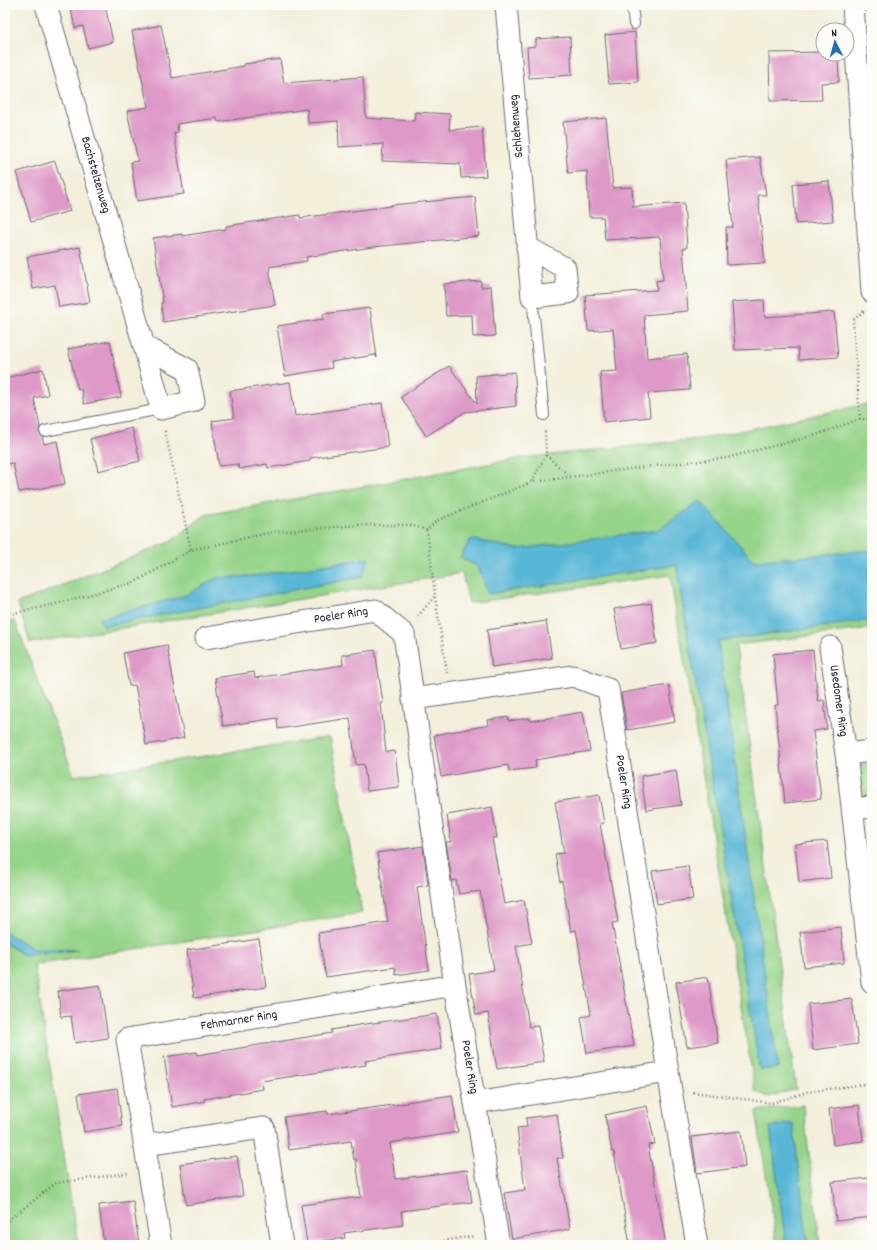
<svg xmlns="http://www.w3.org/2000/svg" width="877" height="1250" font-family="Dekko,sans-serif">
	<rect width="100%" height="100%" fill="#fdfcf7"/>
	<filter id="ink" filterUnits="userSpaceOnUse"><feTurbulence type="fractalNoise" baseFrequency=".025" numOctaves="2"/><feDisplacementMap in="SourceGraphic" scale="8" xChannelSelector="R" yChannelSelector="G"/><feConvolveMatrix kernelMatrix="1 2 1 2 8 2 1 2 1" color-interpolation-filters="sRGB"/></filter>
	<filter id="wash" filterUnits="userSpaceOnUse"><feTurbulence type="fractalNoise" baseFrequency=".012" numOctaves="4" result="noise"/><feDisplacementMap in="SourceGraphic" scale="16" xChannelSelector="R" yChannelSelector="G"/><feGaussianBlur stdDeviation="0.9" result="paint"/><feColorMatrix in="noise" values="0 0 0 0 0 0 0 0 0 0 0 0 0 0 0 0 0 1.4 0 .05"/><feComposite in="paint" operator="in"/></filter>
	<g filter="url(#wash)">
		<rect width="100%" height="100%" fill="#f3efdb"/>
		<path fill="#96d489" stroke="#5c7b62" d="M872 403V628L736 645 796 1089 768 1097 755 1091 670 575 469 603 462 573 30 643 18 603 170 542 205 515 521 458 707 438Z
			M15 621 74 776 330 737 362 913 34 965 78 1245H7L5 1236V943L24 955 73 950 33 949 5 932V622Z
			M872 763V800L862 801 857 772 861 764Z
			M803 1105 820 1245H777L756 1111Z"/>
		<path fill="#59b7d7" stroke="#3e6c89" d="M700 501 754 561 872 550V620L718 641 778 1068 760 1070 676 565 488 594 478 567 460 557 471 539 518 549 658 530Z
			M369 558 362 577 104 626 99 619 187 595 216 578 252 576Z
			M5 932 34 949 78 950 24 955 5 943Z
			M793 1123 808 1245H786L770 1127Z"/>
		<g id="blocks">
			<path fill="#de99c8" d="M70 5H105L113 42 88 48 83 26 75 28Z
				M161 25 172 78 244 66V64L280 59 284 83 363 77 366 118 414 121 415 112 450 114 449 130 482 127 486 176 461 178 460 164 382 161 383 144 339 147 338 121 308 123 307 109 218 122 217 118 177 124 178 132 174 133 184 194 137 201 131 162 138 161 127 111 148 107 132 31Z
				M635 32 638 82 609 84 605 35Z
				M570 37 572 75 529 78 527 47 536 46V39Z
				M823 52V54H838L839 82 821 83 822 100 770 101 769 53Z
				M606 118 613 188 632 187 633 207 684 203 687 248H683L688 311 644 315 647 358 687 354 690 390 648 393 650 417 604 422 600 372 617 371 613 329 588 331 585 295 657 290 656 281 663 280 660 237 605 240 603 217H589L587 171 568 173 563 122Z
				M760 157 766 195H758L765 263 727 265 726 227H733L726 160Z
				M55 161 70 211 31 222 17 172Z
				M829 181 833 221 796 224 793 184Z
				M475 197 479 236 373 247 306 257 307 261 269 267 275 305 163 322 161 303H163L153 238 182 234V236L226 229V226L300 215V218L391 206V205Z
				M80 247 90 302 59 307 55 285 33 289 27 257Z
				M481 281V287L491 286 495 336 473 337 472 315 446 316 444 284Z
				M764 300 765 317 834 312 838 357 799 360 798 348 735 350 732 302Z
				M370 308 377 358 375 354V355L331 362 332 368 285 376 277 326 324 319 323 314Z
				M110 341 121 397 84 404 81 389 78 390 68 349Z
				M449 366 477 404 476 376 515 372 516 406 465 412 426 436 401 397Z
				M43 369 48 395 34 398 40 427 39 432 42 437 44 444 57 441 65 484 19 492 13 463 5 464V378Z
				M290 382 295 416 382 403 388 447 310 458V461L268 468 267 464 239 469 238 464 219 466 212 421 234 418 230 391Z
				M132 428 140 461 98 471 90 439Z
				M651 603 657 643 621 649 614 609Z
				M546 621 552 658 492 667 487 630Z
				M167 645 184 738 146 745 135 685 129 686 123 653Z
				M375 650 383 703 381 704 386 752 395 751 399 787 367 791 364 764 356 765 350 718 278 729 277 718 223 726 215 678 254 672 255 678 343 665 342 655Z
				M813 650 818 701 824 700 827 729 813 731 821 799 785 803 775 705H778L773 654Z
				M669 685 675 722 627 730 621 693Z
				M583 712 590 751 535 760 536 768 509 771 508 765 441 777 434 735 489 725 488 720 508 717 509 721 529 718 530 721Z
				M676 770 681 805 646 810 641 776Z
				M599 795 604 823 600 824 618 922 612 923 634 1046 587 1053 581 1017 591 1015 576 930 571 931 562 881 560 882 555 854 564 853 555 802Z
				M492 807 497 838H492L504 904 524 900 532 943 516 946 529 1027 538 1026 544 1062 497 1069 488 1013 476 1015 469 974 494 970 480 891 459 894 456 880 452 881 446 842H451L447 815Z
				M827 841 831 878 799 882 795 844Z
				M423 846 428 885 417 887 429 970 396 975 395 967 326 977 318 933 388 922 377 853Z
				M688 866 693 899 657 904 652 871Z
				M841 927 844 963 804 967 800 932Z
				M259 939 266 987 194 998 187 950Z
				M708 977 718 1043 687 1047 676 982Z
				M100 985 108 1038 75 1043 71 1016 61 1017 58 991Z
				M852 999 858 1044 813 1050 808 1004Z
				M437 1014 442 1049 365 1061 366 1065 262 1081 263 1089 204 1099 205 1101 172 1107 164 1057 197 1052V1055L332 1033 331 1030 359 1025Z
				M117 1088 122 1126 84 1132 78 1094Z
				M452 1095 458 1132 390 1143 395 1179 467 1170 472 1202 401 1211 403 1225 344 1233 345 1238 307 1243 301 1205 361 1197 356 1159 354 1160 351 1141 289 1150 284 1117 327 1111 328 1114 407 1103V1102Z
				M859 1105 863 1141 833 1145 829 1109Z
				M647 1106 655 1144 648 1145 666 1245H630L614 1152H612L605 1115Z
				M557 1114 563 1158H557L570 1229 512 1239 504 1193 525 1190 517 1128 527 1127 526 1118Z
				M741 1131 745 1167 697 1173 692 1137Z
				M237 1156 243 1196 186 1205 180 1164Z
				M869 1178 870 1184H872V1217L836 1221 832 1182Z
				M133 1201 139 1245H104L99 1205Z"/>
		</g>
	</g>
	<g filter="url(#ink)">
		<use href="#blocks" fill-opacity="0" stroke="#6b6a73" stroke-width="1"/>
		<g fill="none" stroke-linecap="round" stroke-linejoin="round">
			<g stroke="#6b6a73" stroke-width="12">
				<path id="service" d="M632 5 634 24
					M532 297 544 415
					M45 431 161 409"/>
			</g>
			<g stroke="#6b6a73" stroke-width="23">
				<path id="minor" d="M46 5 144 346 161 409 194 401 187 369 144 346
					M506 5 532 297 568 293 565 268 527 247
					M853 5 872 292
					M206 638 375 610 404 634 455 985 499 1245
					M830 647 846 754
					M413 699 573 676 608 689 668 1072 697 1245
					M872 751 846 754 872 982
					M853 809 872 807
					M475 1103 668 1072
					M144 1145 264 1128 282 1245
					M161 1245 127 1039 455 985"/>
			</g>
			<path stroke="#6b6a73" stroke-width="2.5" stroke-dasharray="1 3" stroke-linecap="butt" d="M860 419 853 320 864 311
				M165 431 191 550
				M546 455 569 476
				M532 481 546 455 545 430
				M435 597 447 673
				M5 612 14 613 52 605 135 582 191 550 273 532 360 525H410L427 530 436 521 532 482 653 466 727 458 816 435 860 419H872
				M418 616 435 596 427 530
				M693 1092 772 1103 807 1092 872 1083
				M5 1223 56 1183 128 1173
				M416 1245 475 1236"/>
			<use href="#service" stroke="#fff" stroke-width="10"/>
			<use href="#minor" stroke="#fff" stroke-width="21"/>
		</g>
	</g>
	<g text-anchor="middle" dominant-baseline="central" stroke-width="3" stroke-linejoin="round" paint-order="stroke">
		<g font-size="13" fill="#22223b" stroke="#fdfcf7">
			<text transform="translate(517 126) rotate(-95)">Schlehenweg</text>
			<text transform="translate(95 175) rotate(74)">Bachstelzenweg</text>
			<text transform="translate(341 616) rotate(-9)">Poeler Ring</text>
			<text transform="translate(838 701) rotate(82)">Usedomer Ring</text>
			<text transform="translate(623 782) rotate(81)">Poeler Ring</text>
			<text transform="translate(239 1021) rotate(-9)">Fehmarner Ring</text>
			<text transform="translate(469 1067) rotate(81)">Poeler Ring</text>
		</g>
	</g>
	<rect width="877" height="1250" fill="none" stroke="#fdfcf7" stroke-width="20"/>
	<g transform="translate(835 42) rotate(354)"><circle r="19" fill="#fdfcf7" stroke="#a5a5ac"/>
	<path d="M0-3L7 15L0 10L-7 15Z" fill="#1f6fb2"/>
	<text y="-6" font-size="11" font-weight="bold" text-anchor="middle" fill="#22223b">N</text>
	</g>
</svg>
